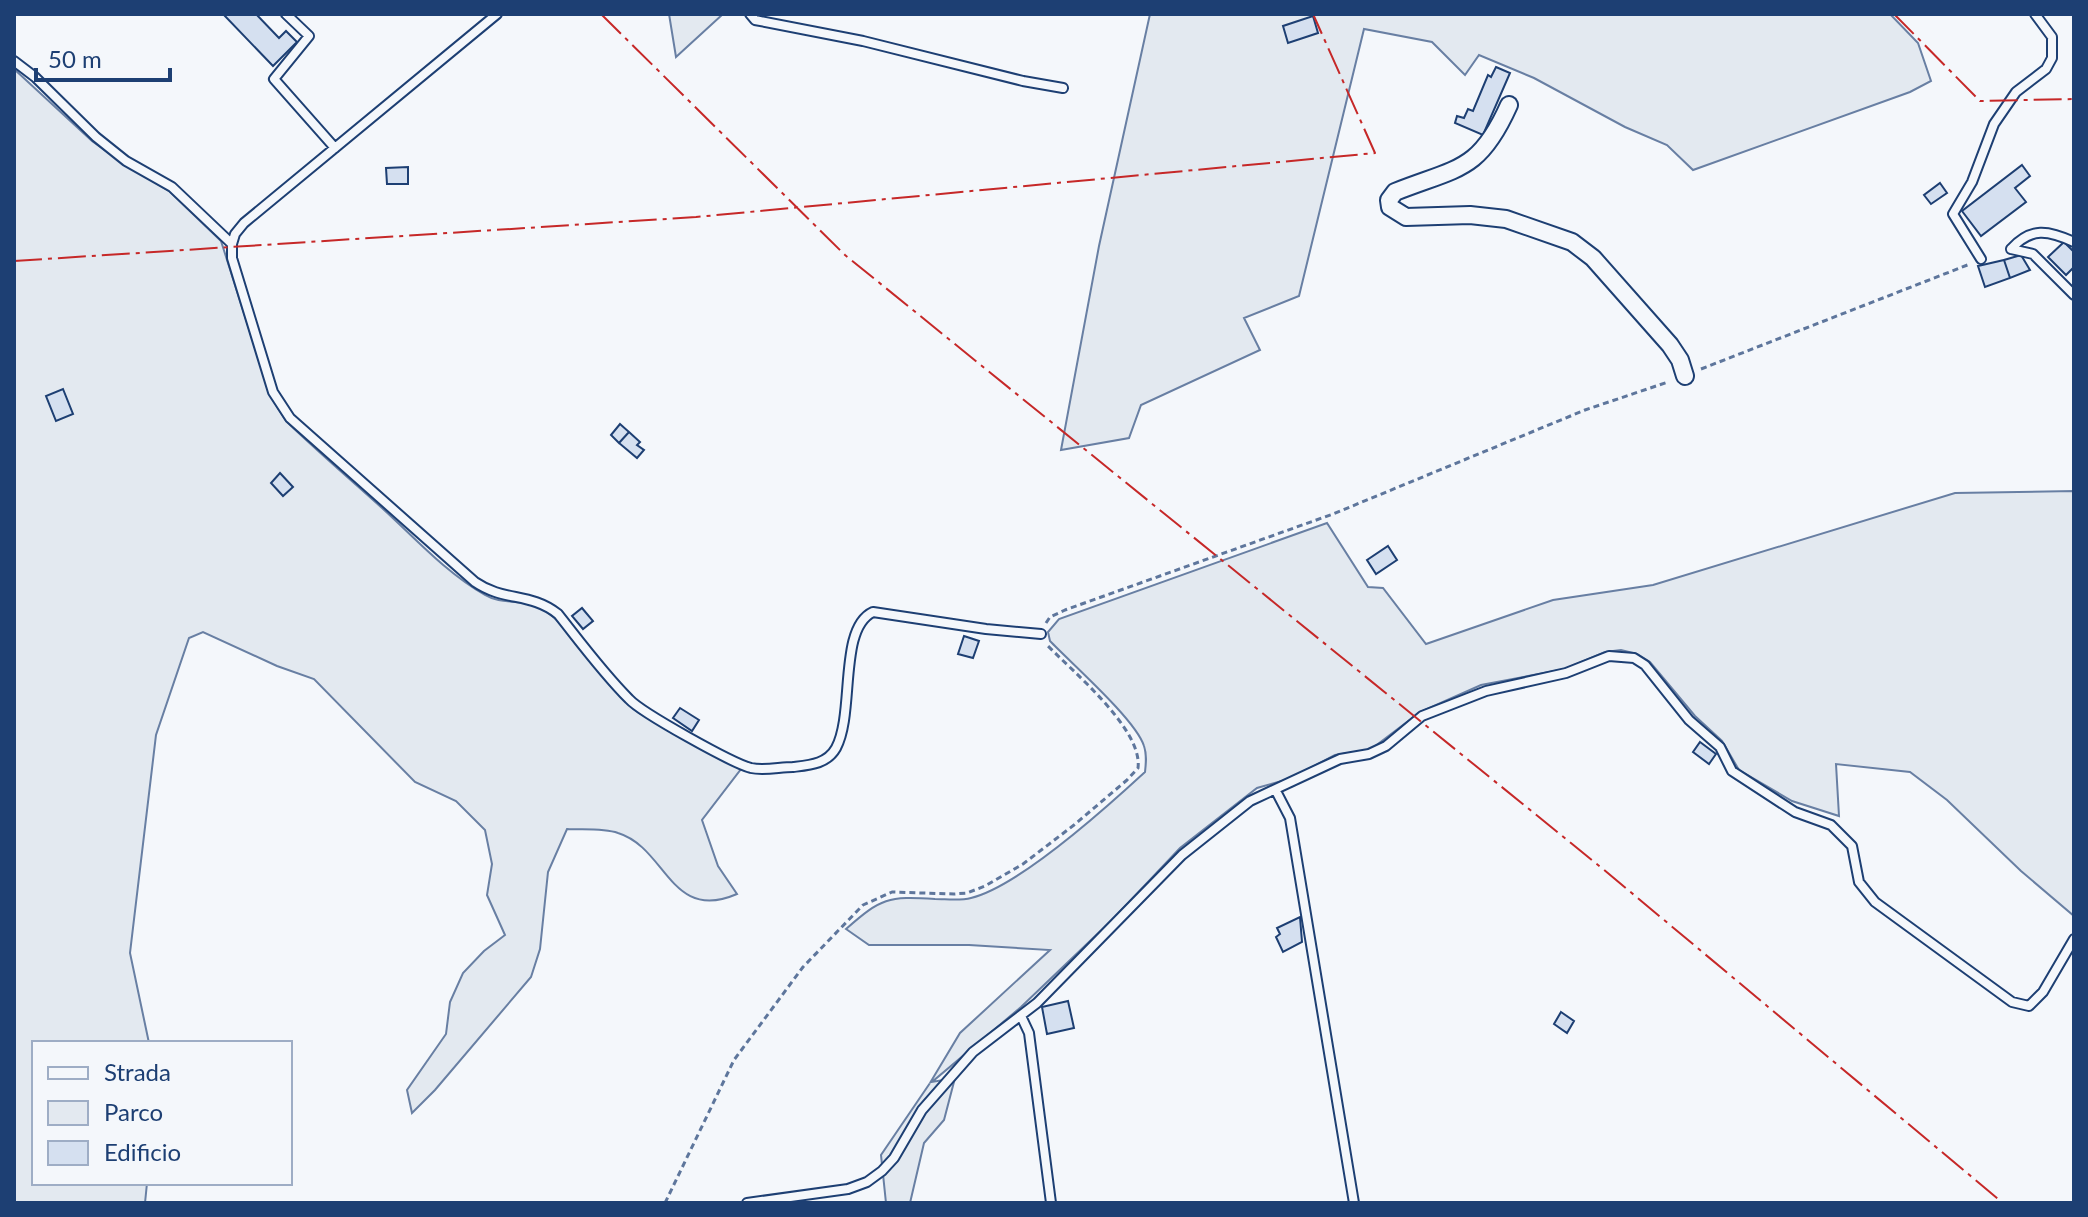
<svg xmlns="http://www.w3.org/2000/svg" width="2088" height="1217" font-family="Lato,sans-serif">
	<rect width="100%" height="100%" fill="#f4f7fb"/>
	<path fill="#e3e9f0" stroke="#687fa3" stroke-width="2" d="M669 14H723L676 57Z
		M1150 14H1890L1918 43 1931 81 1910 92 1693 170 1667 145 1625 127 1534 78 1479 55 1465 75 1432 42 1364 29 1299 296 1244 318 1260 350 1141 405 1129 438 1061 450 1099 246Z
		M14 69 92 141 124 164 169 191 221 241 270 395 286 421C317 451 350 479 382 508 415 538 445 572 485 595 503 606 525 597 544 610 582 636 602 685 639 713L741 769 702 820 718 866 737 894C670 923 667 848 618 833 603 828 583 830 567 829L548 872 540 949 531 977 435 1090 412 1113 407 1090 446 1034 450 1002 463 973 484 951 505 935 487 895 492 864 485 830 456 801 415 782 314 679 277 666 203 632 189 638 156 735 130 953 149 1043H34V1183H147L145 1203H14Z
		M2074 491V916L2021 871 1947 800 1910 772 1836 764 1839 816 1792 801 1739 770 1722 741 1695 716 1650 662 1637 654 1621 650 1605 652 1565 669 1481 685 1420 712 1370 750 1335 755 1289 779 1257 788 1180 848 1113 919 1021 1007 932 1082 955 1078 944 1120 924 1143 910 1203H886L881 1155 930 1083 960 1033 1050 950 969 945H869L846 929C881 898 888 896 935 899 946 899 960 901 971 898 1020 886 1107 807 1145 772 1146 763 1147 755 1144 746 1136 720 1072 664 1050 641L1048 632 1059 619 1327 523 1368 587 1383 588 1426 644 1553 600 1653 585 1955 493Z"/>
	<path fill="#d5e0f0" stroke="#1d3f73" stroke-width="2" d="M223 14H256L279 38 286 31 297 42 273 66Z
		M1313 16 1318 33 1288 43 1283 26Z
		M1496 67 1510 73 1483 135 1455 123 1457 116 1464 118 1468 109 1473 111 1488 75 1491 77Z
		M2022 165 2030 176 2015 188 2026 202 1981 236 1962 211Z
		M408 167V184H387L386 168Z
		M1940 183 1947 193 1931 204 1924 195Z
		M2064 242 2074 252V267L2066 275 2048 257Z
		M2021 255 2030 270 2010 278 2004 260Z
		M2004 260 2010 278 1985 287 1978 266Z
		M63 389 73 414 56 421 46 396Z
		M620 424 629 432 619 443 611 435Z
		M629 432 640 442 637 445 644 450 637 458 619 443Z
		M280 473 293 487 283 496 271 483Z
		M1388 546 1397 560 1376 574 1367 560Z
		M582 608 593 621 583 629 572 616Z
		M964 636 979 641 973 658 958 654Z
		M680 708 699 720 692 731 673 718Z
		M1700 742 1716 754 1709 764 1693 752Z
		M1300 917 1302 942 1283 952 1276 937 1280 934 1277 928Z
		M1068 1001 1074 1028 1047 1034 1042 1007Z
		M1561 1012 1574 1021 1567 1033 1554 1024Z"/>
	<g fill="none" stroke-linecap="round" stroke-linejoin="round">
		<g stroke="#1d3f73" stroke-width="12">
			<path id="service" d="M286 14 309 36 274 79 335 148
				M750 14 755 20 863 41 1023 81 1063 88
				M14 61 35 77 96 137 126 161 172 187 232 244V258L273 392 290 418 475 582C504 602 530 592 558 614 581 643 603 673 629 699 642 713 732 763 751 768 764 771 780 767 793 767 810 765 827 764 836 748 855 713 838 628 873 612L986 629 1041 634
				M232 244 235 234 244 223 497 14
				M2011 249 2033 254 2074 295
				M2011 249C2031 227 2048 230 2074 242
				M1981 259 1953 214 1972 182 1994 124 2016 92 2046 69 2052 58V37L2035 14
				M1276 791 1290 818 1354 1203
				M1021 1016 1029 1033 1051 1203
				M747 1203 848 1189 867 1182 882 1171 894 1158 922 1110 973 1052 1037 1003 1182 855 1250 801 1340 759 1369 754 1386 746 1422 716 1486 691 1566 673 1609 656 1634 658 1645 665 1689 720 1720 747 1732 771 1795 812 1831 825 1852 846 1859 882 1875 902 2012 1002 2029 1006 2043 992 2074 939"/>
		</g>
		<g stroke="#1d3f73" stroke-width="20">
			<path id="minor" d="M1509 105C1479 172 1458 167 1395 192L1389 200 1390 207 1406 217 1470 215 1506 219 1572 242 1593 258 1670 345 1680 360 1685 376"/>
		</g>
		<path stroke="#5e769c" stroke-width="3" stroke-dasharray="6 4" stroke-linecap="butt" d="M1701 369 1970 264
			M1046 623 1050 617 1065 610 1333 514 1585 410 1668 382
			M665 1203 734 1060 803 967 863 905 892 892 954 894 967 893 985 886 1023 864 1074 825 1127 780 1138 768C1143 729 1072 671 1046 644"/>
		<use href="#service" stroke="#f4f7fb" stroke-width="8"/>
		<use href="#minor" stroke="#f4f7fb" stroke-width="16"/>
		<path stroke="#c62828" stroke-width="2" stroke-dasharray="28 6 4 6" stroke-linecap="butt" d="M601 14 845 255 1603 869 2003 1203
			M1894 14 1980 101 2074 99
			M14 261 696 217 1375 153 1313 14"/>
	</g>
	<rect width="2088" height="1217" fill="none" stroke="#1d3f73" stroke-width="32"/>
	<rect x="32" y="1041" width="260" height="144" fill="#f4f7fb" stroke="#9eadc5" stroke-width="2"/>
	<rect x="48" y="1067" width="40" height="12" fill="#f4f7fb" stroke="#9eadc5" stroke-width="2"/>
	<text x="104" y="1081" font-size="24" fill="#1d3f73">Strada</text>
	<rect x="48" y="1101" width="40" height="24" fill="#e3e9f0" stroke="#9eadc5" stroke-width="2"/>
	<text x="104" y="1121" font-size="24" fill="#1d3f73">Parco</text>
	<rect x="48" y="1141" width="40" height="24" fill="#d5e0f0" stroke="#9eadc5" stroke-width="2"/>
	<text x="104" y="1161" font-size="24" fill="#1d3f73">Edificio</text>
	<path d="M36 68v12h134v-12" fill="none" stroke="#1d3f73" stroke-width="4"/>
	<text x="48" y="68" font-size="24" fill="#1d3f73" stroke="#f4f7fb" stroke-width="6" paint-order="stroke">50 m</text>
</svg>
